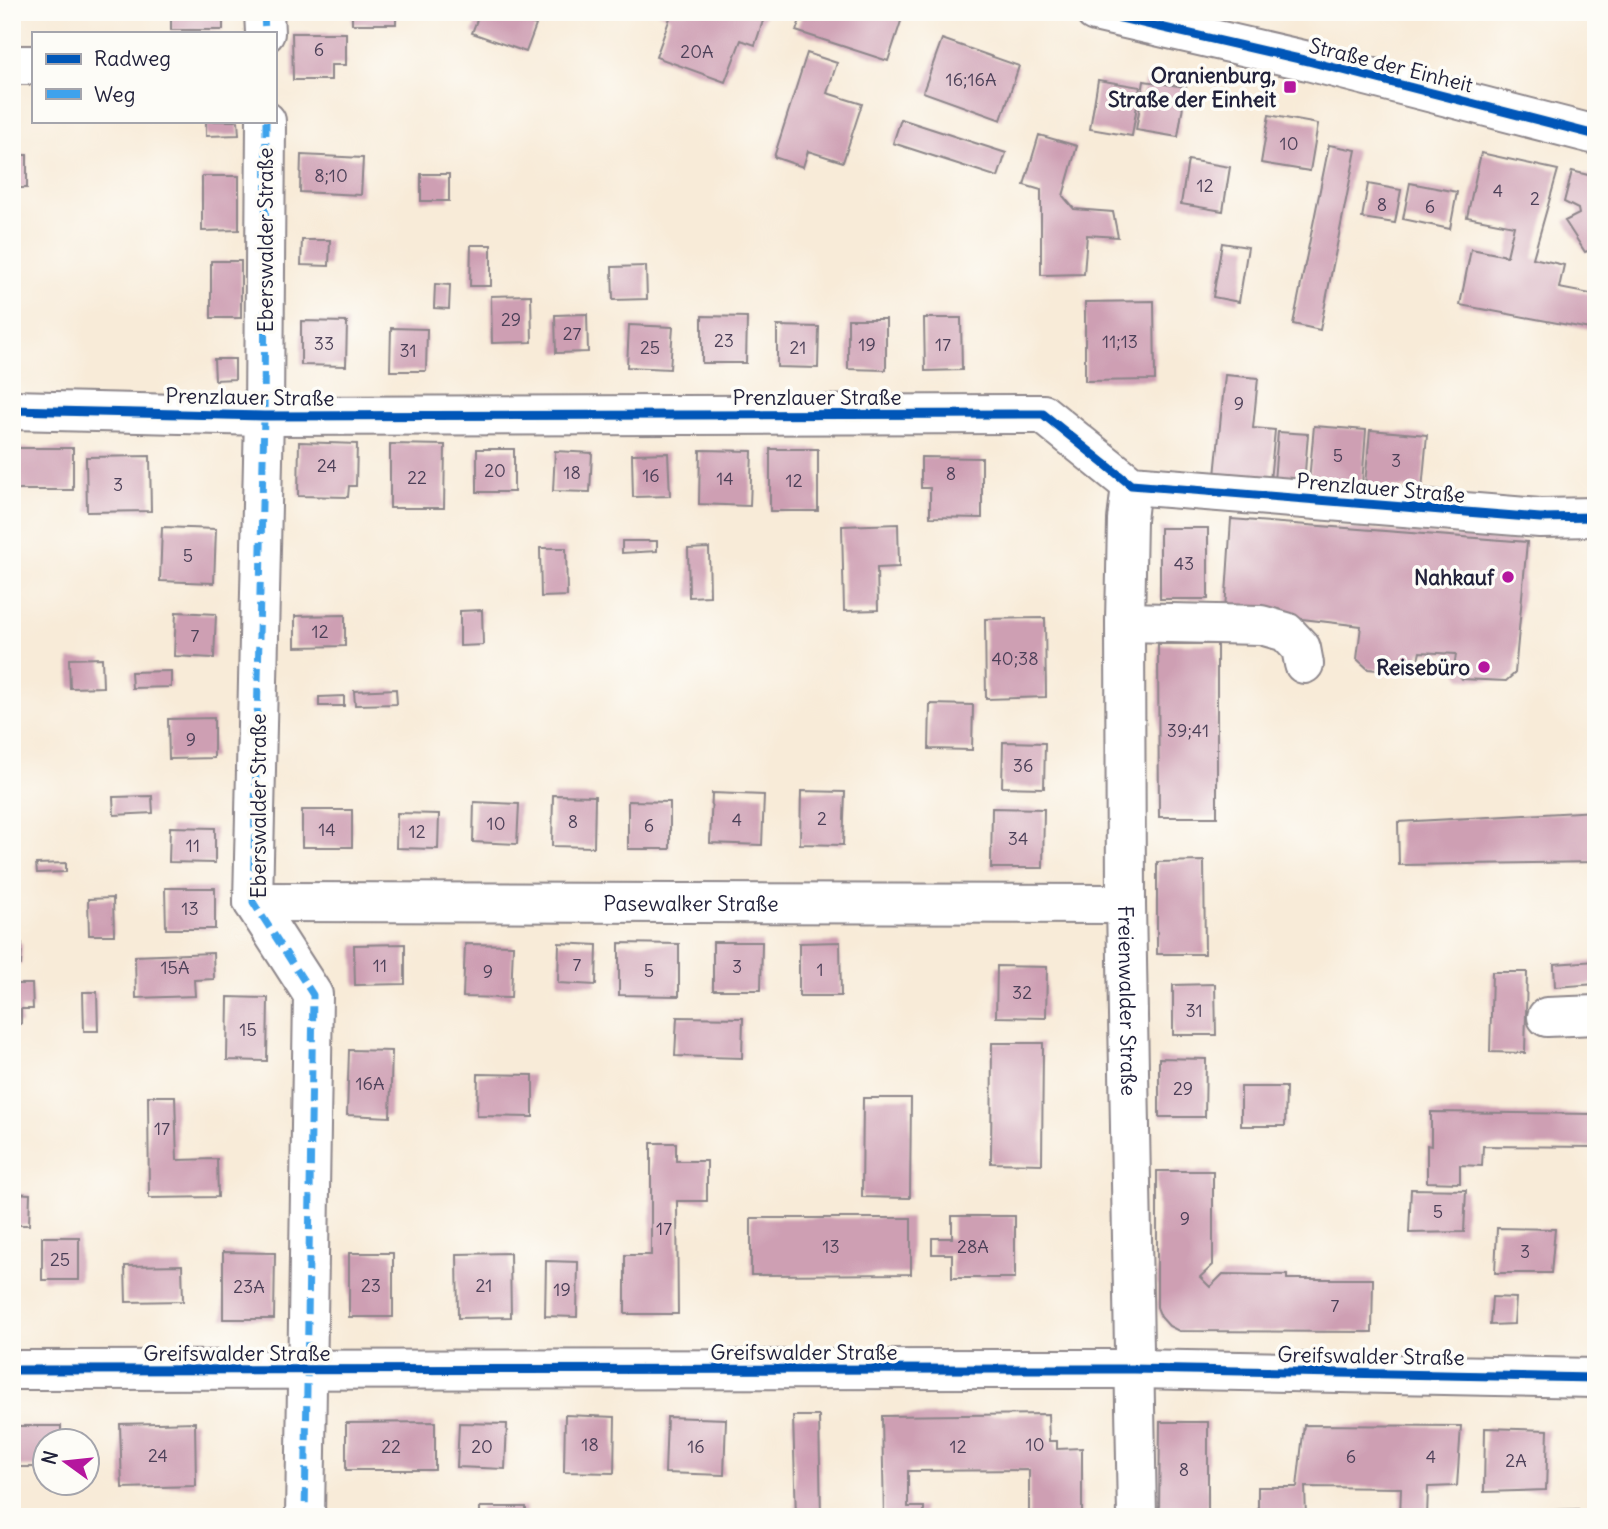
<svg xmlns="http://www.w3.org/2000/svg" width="1608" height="1529" font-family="Delius,sans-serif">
	<rect width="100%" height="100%" fill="#fdfcf7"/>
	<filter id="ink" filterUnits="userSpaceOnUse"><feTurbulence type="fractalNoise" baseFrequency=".0143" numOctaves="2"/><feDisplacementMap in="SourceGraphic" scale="14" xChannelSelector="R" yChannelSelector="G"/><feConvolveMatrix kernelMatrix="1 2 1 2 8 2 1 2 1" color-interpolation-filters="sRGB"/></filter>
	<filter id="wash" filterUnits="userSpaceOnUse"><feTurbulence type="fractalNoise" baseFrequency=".00686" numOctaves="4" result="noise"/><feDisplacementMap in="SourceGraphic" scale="28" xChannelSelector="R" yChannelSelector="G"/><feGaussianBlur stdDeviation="1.57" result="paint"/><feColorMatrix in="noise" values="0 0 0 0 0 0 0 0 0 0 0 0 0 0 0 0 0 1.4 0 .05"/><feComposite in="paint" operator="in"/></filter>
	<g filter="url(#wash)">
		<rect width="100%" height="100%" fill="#f8ebd8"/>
		<g id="blocks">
			<path fill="#ce9fb3" d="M171 12H223V30H171Z
				M352 12H396V24H352Z
				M480 12H500L536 25 526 52 472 33Z
				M656 12H766L755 45 741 40 725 82 656 57 670 18Z
				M803 12H904L888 61 796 31Z
				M292 33H346V65H331V80H293Z
				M942 39 1019 66 1001 120 923 92Z
				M807 53 837 63 827 93 862 104 843 162 808 151 803 167 774 157Z
				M1098 80 1140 87 1132 136 1090 129Z
				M1144 81 1186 87 1178 137 1136 130Z
				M1269 115 1318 124 1310 171 1261 163Z
				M901 119 1006 153 998 177 893 143Z
				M206 121H238L239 135 206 136Z
				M1039 135 1077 146 1063 196 1074 209 1113 212 1118 237 1087 235 1084 274 1041 275V190L1024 185Z
				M1329 145 1356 150 1320 330 1293 324Z
				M1481 153 1558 170 1533 258 1564 265 1559 288 1596 295V382H1594L1590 329 1460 305 1471 249 1507 256 1514 226 1467 217Z
				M12 155H27V188H12Z
				M301 155 363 158 361 195 300 192Z
				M1188 160 1230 167 1223 211 1181 204Z
				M1572 171 1596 177V248L1585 252 1565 221 1579 214 1578 209 1564 202Z
				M421 174H449V201H421Z
				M202 176H239V230L202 231Z
				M1410 183 1457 192 1450 229 1403 219Z
				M1368 184 1401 190 1395 223 1362 218Z
				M302 240H330L329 266 301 265Z
				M1222 243 1248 247 1239 302 1213 297Z
				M471 245H491V286H470Z
				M211 261H241V318H211Z
				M646 266 647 299 613 300 612 267Z
				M435 284 450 285 449 309 434 308Z
				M531 295 532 342 492 343 491 296Z
				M1154 301 1155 380 1085 381V302Z
				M587 314 588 352 556 353 555 315Z
				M702 316 747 317 746 363H702Z
				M924 318H961L962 370 925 371Z
				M848 319H886V370L848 369Z
				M301 321 347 322 346 366 301 365Z
				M629 325 673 327 670 369 627 367Z
				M777 326 819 327 818 368 777 367Z
				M391 328 427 329 426 371H390Z
				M214 359H235V379L215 380Z
				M1225 375 1258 378 1253 428 1275 430 1270 481 1215 476Z
				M1314 426 1366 430 1362 485 1309 481Z
				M1370 430 1427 435 1422 490 1365 485Z
				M1278 432 1308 434 1304 484 1274 481Z
				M299 442 357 444 356 486H349L348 497 298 496Z
				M390 444 445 445 444 508H390Z
				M13 448H73V490H12Z
				M477 449H514V492H477Z
				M770 449H818V511H770Z
				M700 450 752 451 750 506 699 504Z
				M555 451 592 453 590 492 553 491Z
				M668 453 670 496 633 497 632 454Z
				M150 456 151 511 87 512 86 457Z
				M921 457 982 458V518L930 517V488H921Z
				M1231 519 1527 542 1515 673 1506 681 1462 679 1454 668 1456 654 1420 652 1417 664 1408 673 1368 669 1357 659 1361 626 1225 610Z
				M898 524 899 567 877 568 878 610 844 611 842 526Z
				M162 527 216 529 214 583 160 581Z
				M1160 528H1208V599H1160Z
				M622 541H657V551L622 553Z
				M540 548H566L567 596 541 597Z
				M709 548 710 596 689 597 688 549Z
				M482 610 483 645 460 646V611Z
				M176 612 216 614 214 658 174 656Z
				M345 615V646L295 647V616Z
				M1045 618 1046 697 986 699 985 619Z
				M1158 644H1217V817H1159Z
				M102 658 103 687 70 688 69 659Z
				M171 671V687L132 688 131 672Z
				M396 689 397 704 355 705 354 691Z
				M344 696V706H319V697Z
				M930 704 973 705 972 750 929 749Z
				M214 718V758L169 759 168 719Z
				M1003 742 1045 743 1044 788 1002 787Z
				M801 791 845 792 843 845 800 844Z
				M712 793 764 795 762 845 710 843Z
				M553 795 595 796 594 847 552 846Z
				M152 796 153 813 114 815 113 797Z
				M628 801 670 802V849H628Z
				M474 802 519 804 517 844 473 842Z
				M992 808 1044 809 1043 868H991Z
				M302 810H352V847H302Z
				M1596 811V862L1399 865 1398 822Z
				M397 813 439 814 438 849 396 848Z
				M170 827 215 828V863L169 862Z
				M1204 861 1205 954H1157V862Z
				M66 863V872L37 873 36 864Z
				M165 888H215V929H166Z
				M113 898 114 935H89L88 899Z
				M12 942 22 943 21 965 12 964Z
				M713 942H762L761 990H713Z
				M840 942 841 996H799V943Z
				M559 943 597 945 596 985 558 983Z
				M619 943 679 944V996L619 995Z
				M405 944V984L355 985 354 945Z
				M465 944 513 945 511 998 463 997Z
				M213 953 214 979 194 980 195 996 136 998 135 956Z
				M1596 961V984L1555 987 1554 964Z
				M997 966 1047 967 1046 1018 996 1017Z
				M1492 972H1527L1525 1053 1490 1052Z
				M12 984H32L33 1009H21V1024H12Z
				M1215 984 1216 1035H1173V985Z
				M83 992H97L98 1031H84Z
				M228 997 268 998 267 1061 227 1060Z
				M677 1017 743 1018 742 1058 675 1056Z
				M992 1043H1043L1042 1164 991 1163Z
				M349 1050 392 1051 390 1117 347 1115Z
				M1159 1058 1206 1059 1205 1117H1159Z
				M478 1074 533 1075V1117L477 1116Z
				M1241 1087H1286L1285 1126H1241Z
				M148 1096H175L177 1160 217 1159 218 1197 149 1198Z
				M863 1098H911L910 1198 862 1197Z
				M1431 1112 1596 1114V1147L1483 1146 1482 1166 1460 1165V1183L1427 1182V1145L1431 1146Z
				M651 1143H676V1161H707V1201H677L678 1314H625V1255H651Z
				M1157 1171H1213V1265L1200 1277 1210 1287 1223 1274 1287 1275V1279H1373L1372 1332 1179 1331 1169 1326 1161 1317 1157 1307Z
				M1411 1189 1466 1190 1464 1232 1409 1233Z
				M12 1193 30 1194 29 1225H12Z
				M952 1216H1015V1278H952V1254H932V1238H952Z
				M751 1218H911V1274L751 1275Z
				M1497 1228 1555 1229 1551 1273H1495Z
				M42 1237H79V1280H42Z
				M223 1252 275 1253 274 1319H223Z
				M349 1253H393V1317H349Z
				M510 1253 511 1317 458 1318 457 1254Z
				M546 1261 578 1262 577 1317 545 1316Z
				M182 1265 183 1301 126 1302 125 1266Z
				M1492 1297 1516 1298 1514 1324 1490 1325Z
				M1048 1414 1049 1441H1057V1449L1082 1448V1517H1029V1470L908 1471V1507H924V1517H884L882 1416Z
				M565 1415 615 1417 614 1473 564 1472Z
				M793 1416H819L821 1517H796Z
				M667 1417 726 1419 724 1475 665 1473Z
				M195 1422 196 1486 122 1488 120 1424Z
				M435 1422V1470H346V1423Z
				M1160 1422H1208V1516H1159Z
				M459 1423 507 1424 505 1469 457 1467Z
				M1304 1425 1461 1426 1457 1486 1428 1487 1427 1517H1400L1401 1488 1305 1487 1306 1517H1258V1487H1297Z
				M12 1426H61V1442H46V1467H12Z
				M1485 1428 1548 1430 1546 1490 1484 1492Z
				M480 1507H526V1517H480Z
				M1578 1509V1517H1554V1510Z"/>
		</g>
	</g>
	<g filter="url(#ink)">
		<use href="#blocks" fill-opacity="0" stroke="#8d868a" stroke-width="2"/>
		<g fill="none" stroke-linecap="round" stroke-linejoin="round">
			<g stroke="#8d868a" stroke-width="42">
				<g id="minor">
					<path d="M264 12 265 33"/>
					<path d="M1095 12 1308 61 1596 135"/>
					<path d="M12 65H33"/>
					<path d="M266 121 264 416 253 902 313 995 305 1517"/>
					<path d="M12 410 264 416 1043 414 1131 485 1540 518 1596 517"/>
					<path id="s1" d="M1131 485 1127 520 1125 622 1126 904 1137 1517"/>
					<path d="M1125 622 1261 625 1286 632 1301 648 1304 664"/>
					<path id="s2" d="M253 902 1126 904"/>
					<path d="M1547 1017 1596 1015"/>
					<path d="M12 1370 1134 1369 1596 1378"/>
				</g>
			</g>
			<use href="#minor" stroke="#fff" stroke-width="38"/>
			<path stroke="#3ea2ec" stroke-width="7" stroke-dasharray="14 7" stroke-linecap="butt" d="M264 12 265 33
				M266 121 264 416 253 902 313 995 305 1517"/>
			<g stroke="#fdfcf7" stroke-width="13">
				<path id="cycleway" d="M1095 12 1308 61 1596 135
					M12 410 264 416 1043 414 1131 485 1540 518 1596 517
					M12 1370 1134 1369 1596 1378"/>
			</g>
			<use href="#cycleway" stroke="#0057b8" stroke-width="9"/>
		</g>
	</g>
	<g fill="#b5179e" stroke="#fdfcf7" stroke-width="2.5">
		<rect x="1283" y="80" width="14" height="14" rx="3.5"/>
		<circle cx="1508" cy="577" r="7"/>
		<circle cx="1484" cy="667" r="7"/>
	</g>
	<g text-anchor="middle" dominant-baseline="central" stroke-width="7" stroke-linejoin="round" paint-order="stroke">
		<g font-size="18" fill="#4d4159">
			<text x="319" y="49">6</text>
			<text x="697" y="51">20A</text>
			<text x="971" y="79">16;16A</text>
			<text x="1289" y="143">10</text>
			<text x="331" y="175">8;10</text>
			<text x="1205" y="185">12</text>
			<text x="1498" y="190">4</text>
			<text x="1535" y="198">2</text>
			<text x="1382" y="204">8</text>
			<text x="1430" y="206">6</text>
			<text x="511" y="319">29</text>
			<text x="572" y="333">27</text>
			<text x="724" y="340">23</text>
			<text x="1120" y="341">11;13</text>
			<text x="324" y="343">33</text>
			<text x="867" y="344">19</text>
			<text x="943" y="344">17</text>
			<text x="650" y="347">25</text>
			<text x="798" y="347">21</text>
			<text x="408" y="350">31</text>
			<text x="1239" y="403">9</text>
			<text x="1338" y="455">5</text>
			<text x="1396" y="460">3</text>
			<text x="327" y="465">24</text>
			<text x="495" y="470">20</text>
			<text x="572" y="472">18</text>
			<text x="951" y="473">8</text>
			<text x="651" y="475">16</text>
			<text x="417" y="477">22</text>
			<text x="725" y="478">14</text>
			<text x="794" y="480">12</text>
			<text x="118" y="484">3</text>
			<text x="188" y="555">5</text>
			<text x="1184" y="563">43</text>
			<text x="320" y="631">12</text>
			<text x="195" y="635">7</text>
			<text x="1015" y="658">40;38</text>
			<text x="1188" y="730">39;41</text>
			<text x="191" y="739">9</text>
			<text x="1023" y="765">36</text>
			<text x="822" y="818">2</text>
			<text x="737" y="819">4</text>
			<text x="573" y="821">8</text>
			<text x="496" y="823">10</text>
			<text x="649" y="825">6</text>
			<text x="327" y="829">14</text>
			<text x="417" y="831">12</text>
			<text x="1018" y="838">34</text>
			<text x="193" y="845">11</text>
			<text x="190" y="908">13</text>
			<text x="577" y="964">7</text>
			<text x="380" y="965">11</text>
			<text x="737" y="966">3</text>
			<text x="175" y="967">15A</text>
			<text x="820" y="969">1</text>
			<text x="649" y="970">5</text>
			<text x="488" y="971">9</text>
			<text x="1022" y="992">32</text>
			<text x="1194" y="1010">31</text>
			<text x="248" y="1029">15</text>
			<text x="370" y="1083">16A</text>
			<text x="1183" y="1088">29</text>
			<text x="162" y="1128">17</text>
			<text x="1438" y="1211">5</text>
			<text x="1185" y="1218">9</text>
			<text x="664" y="1228">17</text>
			<text x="831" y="1246">13</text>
			<text x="973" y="1246">28A</text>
			<text x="1525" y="1251">3</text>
			<text x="60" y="1259">25</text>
			<text x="371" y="1285">23</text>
			<text x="484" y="1285">21</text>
			<text x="249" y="1286">23A</text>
			<text x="562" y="1289">19</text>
			<text x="1335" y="1305">7</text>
			<text x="590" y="1444">18</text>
			<text x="1035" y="1444">10</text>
			<text x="391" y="1446">22</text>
			<text x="482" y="1446">20</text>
			<text x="696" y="1446">16</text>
			<text x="958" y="1446">12</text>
			<text x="158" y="1455">24</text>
			<text x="1351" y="1456">6</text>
			<text x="1431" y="1456">4</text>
			<text x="1516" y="1460">2A</text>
			<text x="1184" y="1469">8</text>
		</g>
		<g font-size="21" fill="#22223b" stroke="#fdfcf7">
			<text transform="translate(1391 65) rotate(14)">Straße der Einheit</text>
			<text transform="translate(265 240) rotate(-90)">Eberswalder Straße</text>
			<text transform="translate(250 397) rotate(1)">Prenzlauer Straße</text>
			<text x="817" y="397">Prenzlauer Straße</text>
			<text transform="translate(1381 488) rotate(5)">Prenzlauer Straße</text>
			<text transform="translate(258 806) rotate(-90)">Eberswalder Straße</text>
			<text stroke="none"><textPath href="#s2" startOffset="438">Pasewalker Straße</textPath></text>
			<text stroke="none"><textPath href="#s1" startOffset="516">Freienwalder Straße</textPath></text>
			<text x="804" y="1352">Greifswalder Straße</text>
			<text x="237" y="1353">Greifswalder Straße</text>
			<text transform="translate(1371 1356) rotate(1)">Greifswalder Straße</text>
		</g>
		<g font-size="21" font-weight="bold" fill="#22223b" stroke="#fdfcf7" text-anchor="end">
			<text x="1276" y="75">Oranienburg,<tspan x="1276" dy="24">Straße der Einheit</tspan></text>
			<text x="1494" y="577">Nahkauf</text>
			<text x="1470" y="667">Reisebüro</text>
		</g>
	</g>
	<rect width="1608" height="1529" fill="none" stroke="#fdfcf7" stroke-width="42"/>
	<rect x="32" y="32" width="245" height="91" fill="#fdfcf7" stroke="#a5a5ac" stroke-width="2"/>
	<rect x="46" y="54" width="35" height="10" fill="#0057b8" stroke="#a5a5ac" stroke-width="2"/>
	<text x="94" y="66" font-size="21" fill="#22223b">Radweg</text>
	<rect x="46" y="89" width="35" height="10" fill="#3ea2ec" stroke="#a5a5ac" stroke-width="2"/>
	<text x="94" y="102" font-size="21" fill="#22223b">Weg</text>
	<g transform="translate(66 1462) rotate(285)"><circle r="33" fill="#fdfcf7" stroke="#a5a5ac" stroke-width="2"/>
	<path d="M0-5L12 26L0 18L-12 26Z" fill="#b5179e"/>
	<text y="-10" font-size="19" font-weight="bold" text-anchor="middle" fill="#22223b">N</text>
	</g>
</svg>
